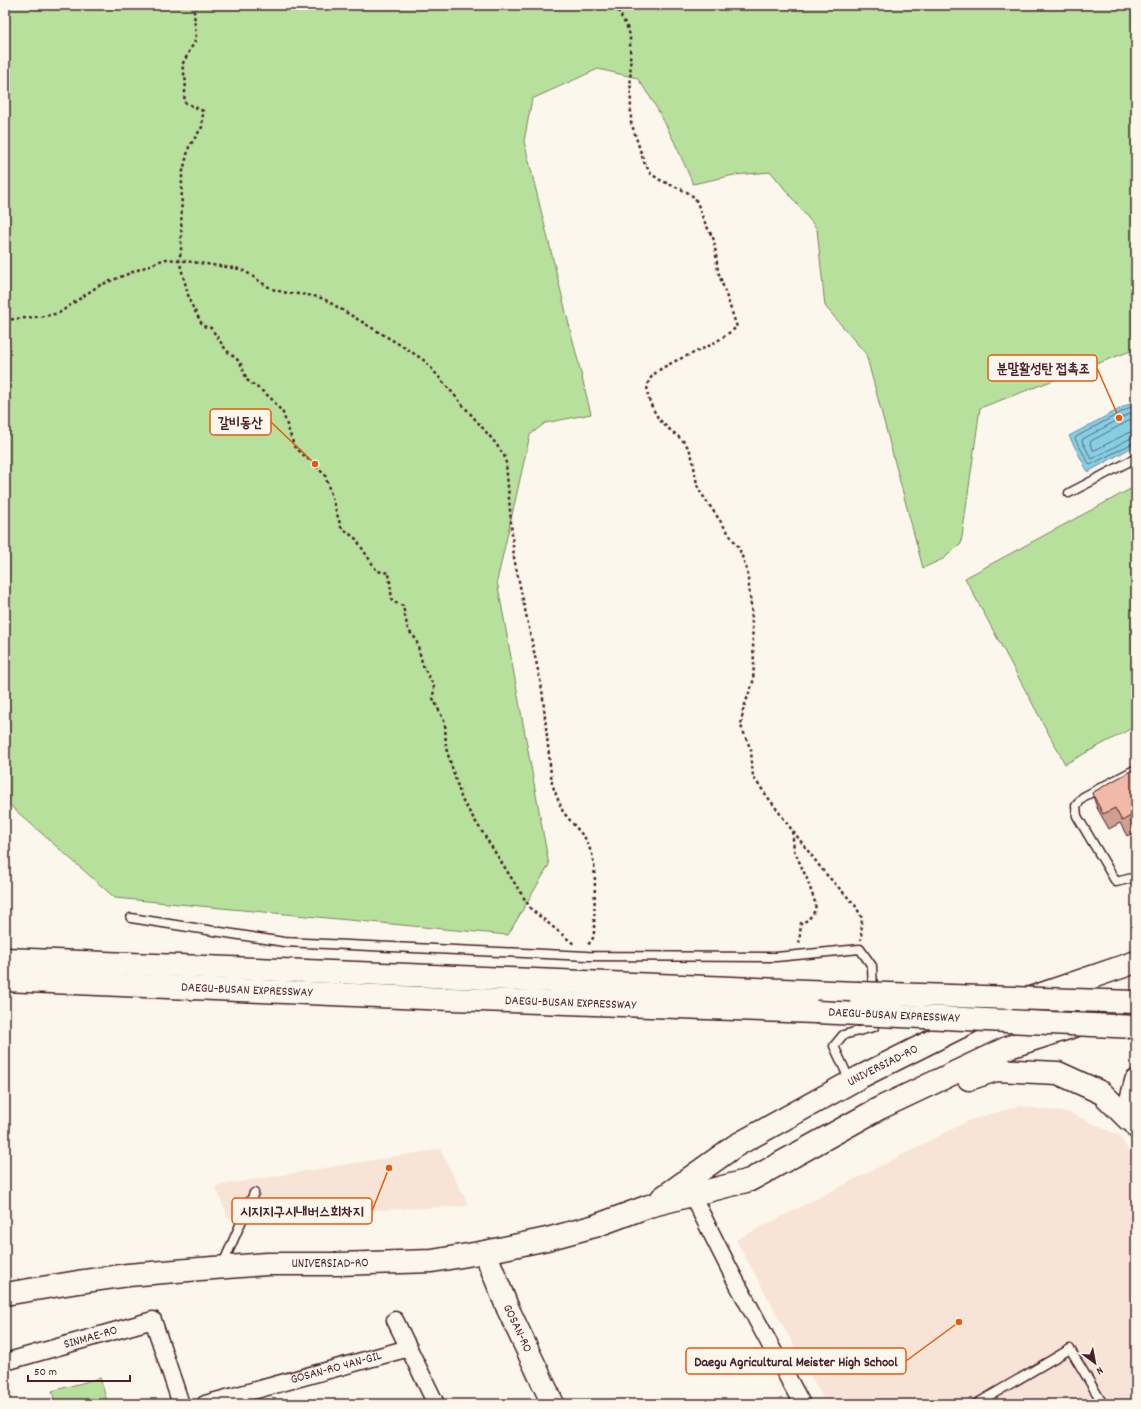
<svg xmlns="http://www.w3.org/2000/svg" width="1141" height="1409" font-family="Dekko,'Poor Story',sans-serif">
	<rect width="100%" height="100%" fill="#fbf7ec"/>
	<filter id="ink" filterUnits="userSpaceOnUse"><feTurbulence type="fractalNoise" baseFrequency=".025" numOctaves="2"/><feDisplacementMap in="SourceGraphic" scale="8" xChannelSelector="R" yChannelSelector="G"/><feConvolveMatrix kernelMatrix="1 2 1 2 8 2 1 2 1" color-interpolation-filters="sRGB"/></filter>
	<g filter="url(#ink)">
		<path fill="#f8e4d7" d="M1019 1106 1070 1113 1120 1136 1136 1163V1404H826L736 1240 970 1120Z
			M440 1149 469 1206 228 1217 215 1186Z"/>
		<path fill="#b7e09d" stroke="#808064" d="M5 5H1136V349L980 408 961 544 943 559 923 568 866 354 825 306 817 229 771 172 734 175 693 184C677 147 661 110 637 78L598 69 532 99 524 141 591 414 545 423 530 435 497 581 549 865 508 935 115 898 5 801Z
			M1136 486V726L1065 764 965 578Z
			M100 1378 108 1404H56L52 1391Z"/>
		<path fill="#85cfe5" stroke="#6d899b" d="M1136 400V445L1088 472 1069 436Z"/>
		<g fill="none" stroke-linecap="round" stroke-linejoin="round">
			<path stroke="#626575" stroke-width="1" d="M1136 404 1076 437 1075 439 1090 465 1133 443 1136 442
				M1136 410 1083 439 1082 441 1091 458 1092 459 1131 438 1136 437
				M1136 417 1091 441 1090 444 1093 450H1095L1128 433 1136 431"/>
			<g stroke="#4a1f2b" stroke-width="11">
				<path id="service" d="M1069 493 1136 458
					M1136 769 1083 797 1076 806 1077 816 1116 882 1136 877
					M131 918 284 942 587 956 776 957 860 949 872 966 873 993
					M850 1081 834 1046 843 1035 874 1027 873 1016
					M222 1266 254 1193
					M976 1404 1070 1349 1103 1404"/>
			</g>
			<g stroke="#4a1f2b" stroke-width="19">
				<g id="minor">
					<path d="M1128 1119 1136 1131"/>
					<path d="M692 1195 733 1276 802 1404"/>
					<path d="M395 1320 436 1404"/>
					<path id="s1" d="M5 1362 153 1320 181 1404"/>
					<path id="s2" d="M205 1404 409 1348"/>
				</g>
			</g>
			<g stroke="#4a1f2b" stroke-width="25">
				<g id="secondary">
					<path d="M969 1079 996 1070 1058 1073 1102 1093 1128 1119 1131 1100 1136 1081"/>
					<path id="s3" d="M662 1198 735 1146 860 1077 992 1011 1136 962"/>
					<path id="s4" d="M485 1252 508 1309 553 1404"/>
					<path id="s5" d="M5 1294 78 1282 128 1275 200 1269 267 1264H338L432 1261 485 1252 547 1239 595 1226 649 1206 750 1180 880 1108 1009 1047 1136 1006"/>
				</g>
			</g>
			<g stroke="#4a1f2b" stroke-width="25">
				<g id="motorway">
					<path d="M5 959 857 993"/>
					<path id="s6" d="M5 980 424 998 816 1012"/>
				</g>
			</g>
			<path stroke="#4a1f2b" stroke-width="2.5" stroke-dasharray="3 3" stroke-linecap="butt" d="M197 5 194 11 196 39 182 65 186 82 184 102 203 111 202 127 189 147 182 175 181 251 179 260 190 302 203 326 211 328 226 350 240 362 247 380 270 397 283 413 294 446 325 475 341 527 356 539 377 571 389 573 392 601 403 606 408 630 416 639 423 666 434 686 433 698 445 723 446 748 462 800 531 909 575 945
				M615 5 627 27 630 35 631 122 644 162 651 174 660 180 687 192 694 197 697 202 704 221 714 240 718 271 737 327C729 333 721 339 712 344 696 354 656 365 649 381 644 392 651 406 657 416 665 429 681 435 689 449 695 461 694 477 699 490L734 541 739 548 747 570 751 605 754 663 753 682 743 710 741 726 751 750 753 777 792 830 794 850 807 879 816 905 814 912 808 920 801 923 799 945
				M5 320 45 316 59 313 98 286 165 259 179 260 240 269C252 274 262 285 275 290 291 295 308 293 324 299L407 349 425 361 493 440 504 455 506 463 514 558 542 689 552 784 563 812 585 838 592 854 594 863 595 881 594 932 593 938 588 945
				M793 831 824 872 855 905 862 918 861 940"/>
			<use href="#service" stroke="#fbf7ec" stroke-width="8"/>
			<use href="#minor" stroke="#fbf7ec" stroke-width="16"/>
			<use href="#secondary" stroke="#fbf7ec" stroke-width="22"/>
			<use href="#motorway" stroke="#fbf7ec" stroke-width="22"/>
			<g stroke="#4a1f2b" stroke-width="25" stroke-linecap="butt">
				<g id="motorway-bridge">
					<path d="M857 993 1136 1002"/>
					<path id="s7" d="M816 1012 1136 1027"/>
				</g>
			</g>
			<use href="#motorway-bridge" stroke="#fbf7ec" stroke-width="22"/>
		</g>
		<path fill="#cf9f8f" stroke="#4a1f2b" d="M1136 768V831L1127 836 1120 823 1109 829 1097 808 1092 793Z"/>
		<path fill="#f1b9a6" stroke="#4a1f2b" d="M1136 768V813L1122 821 1115 808 1103 814 1092 793Z"/>
	</g>
	<g text-anchor="middle" dominant-baseline="central" stroke-width="3" stroke-linejoin="round" paint-order="stroke">
		<g font-size="13" fill="#4a1f2b" stroke="#fbf7ec">
			<text stroke="none"><textPath href="#s6" startOffset="242">DAEGU-BUSAN EXPRESSWAY</textPath></text>
			<text stroke="none"><textPath href="#s6" startOffset="566">DAEGU-BUSAN EXPRESSWAY</textPath></text>
			<text stroke="none"><textPath href="#s7" startOffset="78">DAEGU-BUSAN EXPRESSWAY</textPath></text>
			<text stroke="none"><textPath href="#s3" startOffset="258">UNIVERSIAD-RO</textPath></text>
			<text stroke="none"><textPath href="#s5" startOffset="327">UNIVERSIAD-RO</textPath></text>
			<text stroke="none"><textPath href="#s4" startOffset="83">GOSAN-RO</textPath></text>
			<text stroke="none"><textPath href="#s1" startOffset="89">SINMAE-RO</textPath></text>
			<text stroke="none"><textPath href="#s2" startOffset="136">GOSAN-RO 4AN-GIL</textPath></text>
		</g>
	</g>
	<path fill="none" stroke="#e8590c" stroke-width="1.5" d="M1119 418L1097 368M315 464L271 422M389 1168L372 1211M959 1322L906 1361"/>
	<g fill="#e8590c" stroke="#fbf7ec" stroke-width="1.5">
		<circle cx="1119" cy="418" r="4"/>
		<circle cx="315" cy="464" r="4"/>
		<circle cx="389" cy="1168" r="4"/>
		<circle cx="959" cy="1322" r="4"/>
	</g>
	<g fill="#fbf7ec" stroke="#e8590c" stroke-width="1.5">
		<rect x="988" y="355" width="109" height="26" rx="4"/>
		<rect x="210" y="409" width="61" height="26" rx="4"/>
		<rect x="232" y="1198" width="140" height="26" rx="4"/>
		<rect x="686" y="1348" width="220" height="26" rx="4"/>
	</g>
	<g font-size="14" text-anchor="middle" font-weight="bold" fill="#4a1f2b">
		<text x="1043" y="373">분말활성탄 접촉조</text>
		<text x="240" y="427">갈비동산</text>
		<text x="302" y="1216">시지지구시내버스회차지</text>
		<text x="796" y="1366">Daegu Agricultural Meister High School</text>
	</g>
	<rect width="1141" height="1409" fill="none" stroke="#fbf7ec" stroke-width="20"/>
	<rect x="10" y="10" width="1121" height="1389" fill="none" stroke="#4a1f2b" stroke-width="1.5" filter="url(#ink)"/>
	<g transform="translate(1095 1363) rotate(148)" stroke="#fbf7ec" stroke-width="3" paint-order="stroke">
	<path d="M0-3L7 15L0 10L-7 15Z" fill="#4a1f2b"/>
	<text y="-6" font-size="11" font-weight="bold" text-anchor="middle" fill="#4a1f2b">N</text>
	</g>
	<path d="M28 1375v6h102v-6" fill="none" stroke="#4a1f2b" stroke-width="2"/>
	<text x="34" y="1375" font-size="12" fill="#4a1f2b" stroke="#fbf7ec" stroke-width="3" paint-order="stroke">50 m</text>
</svg>
